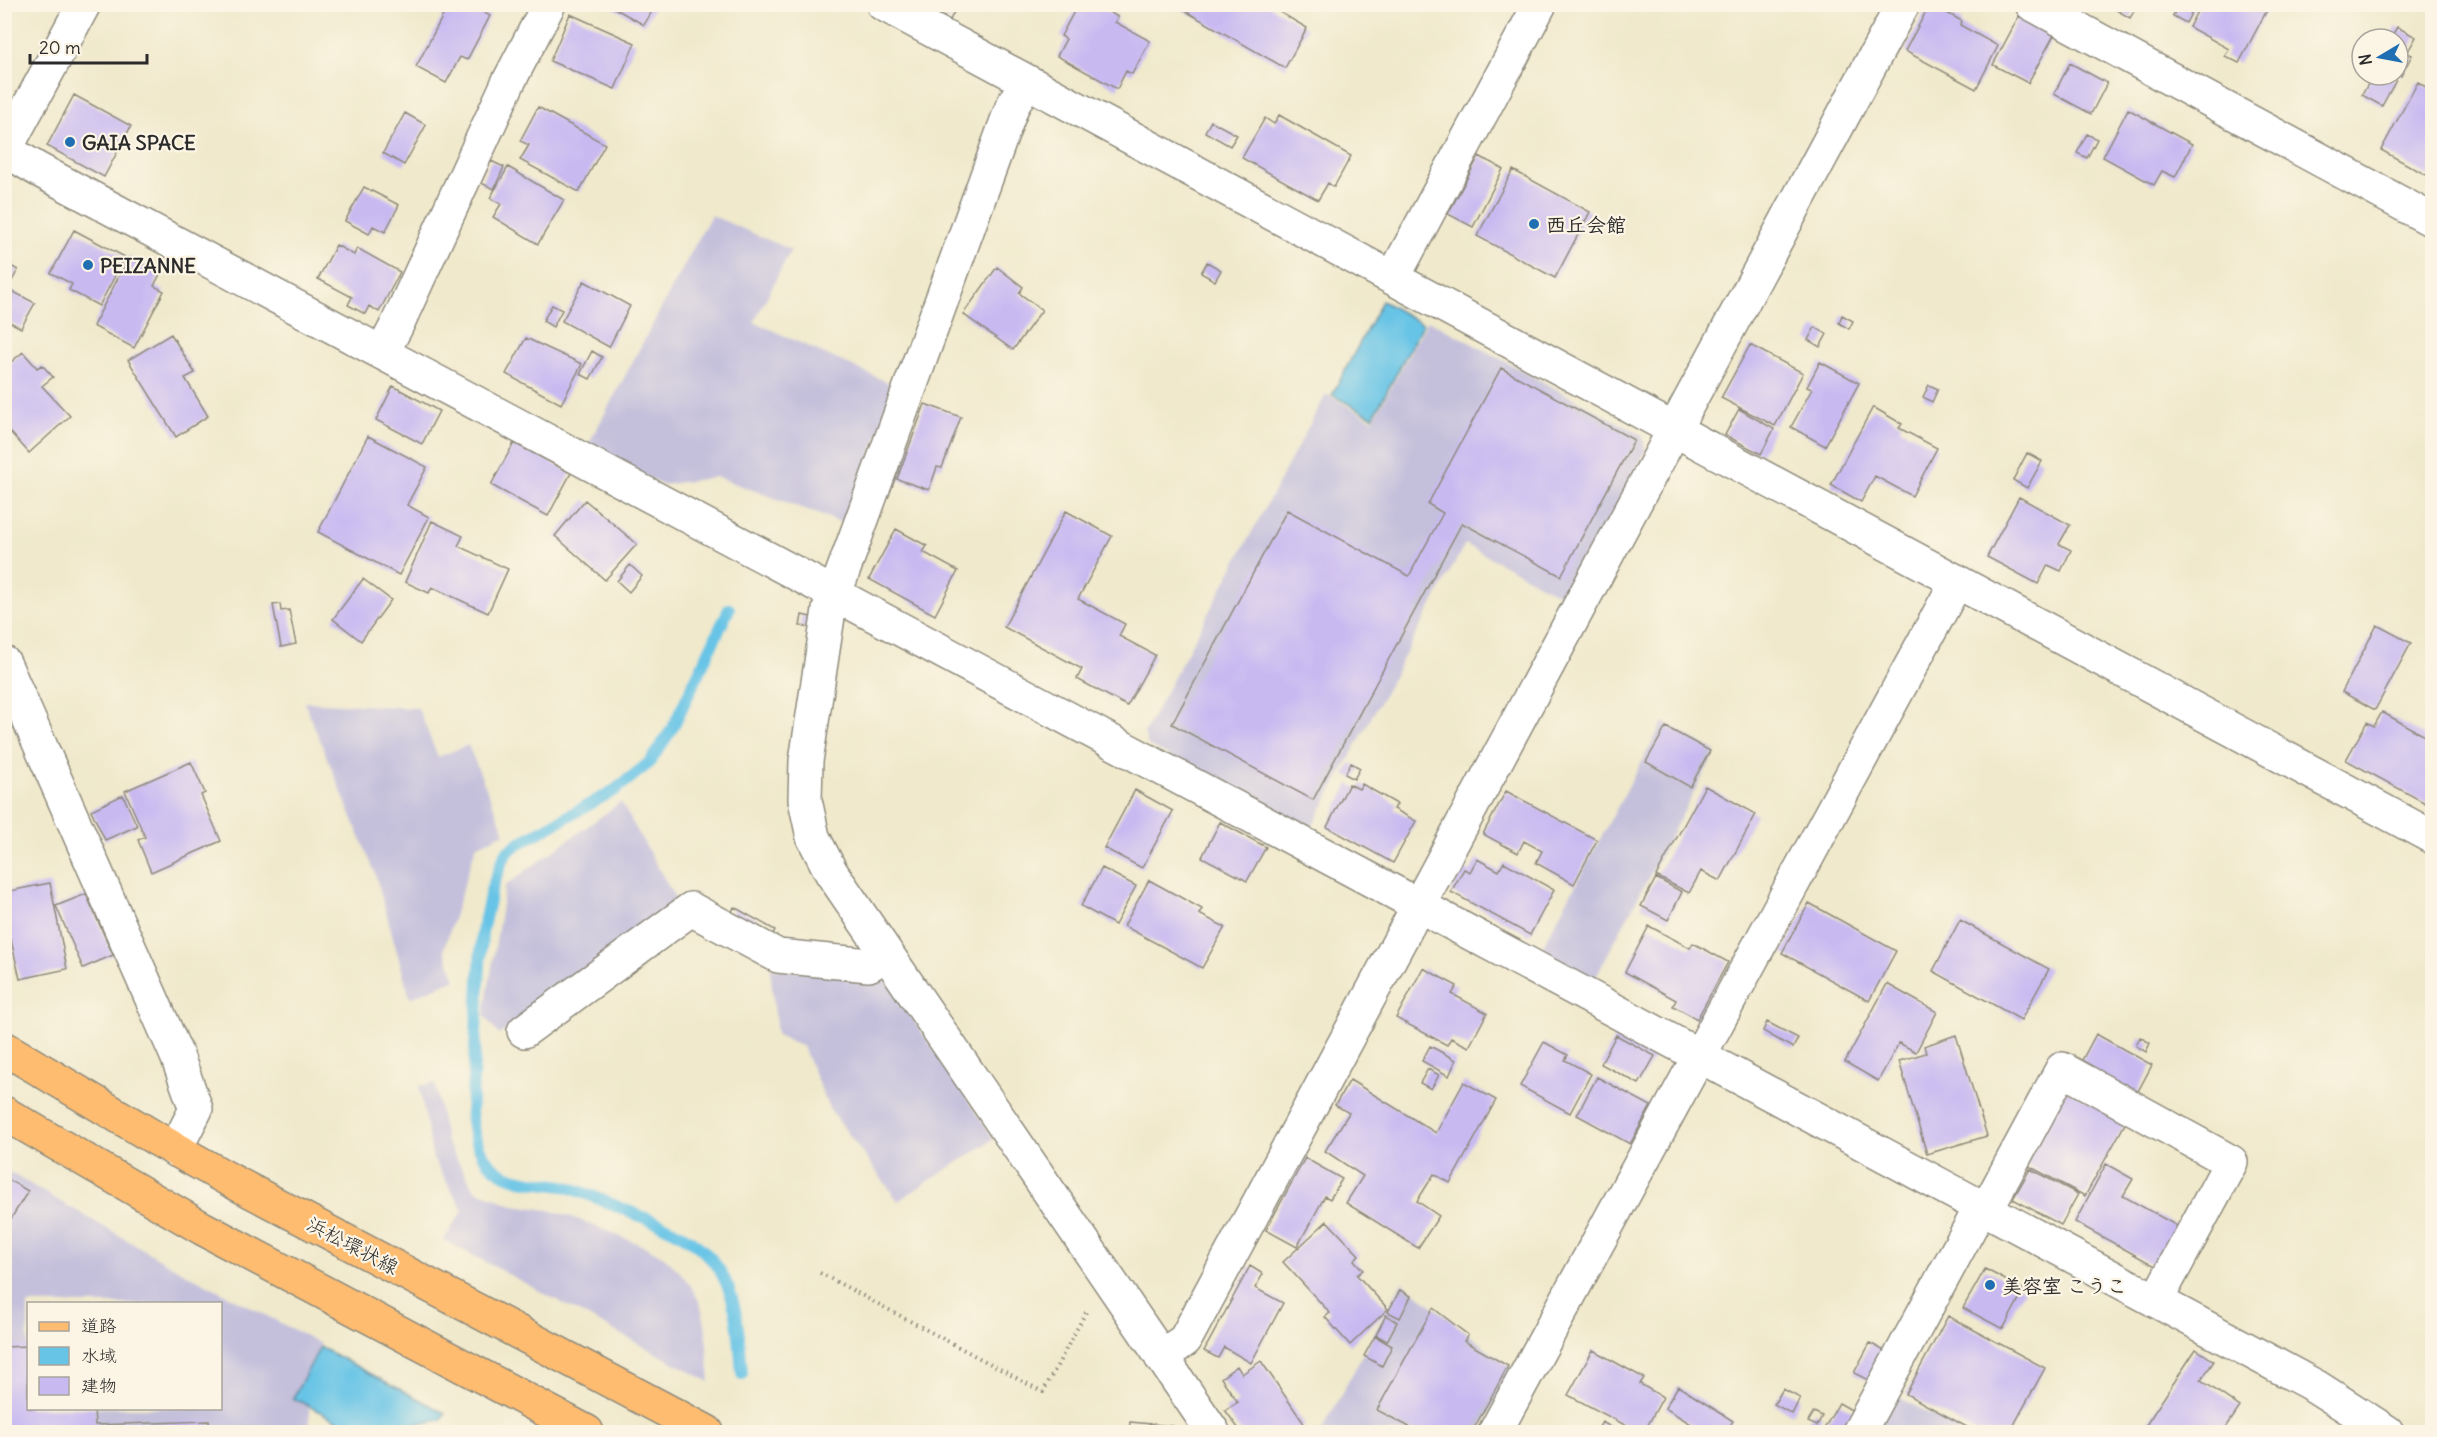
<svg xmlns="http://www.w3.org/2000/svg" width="2437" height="1437" font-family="Delius,'Klee One',sans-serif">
	<rect width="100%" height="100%" fill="#fcf5e5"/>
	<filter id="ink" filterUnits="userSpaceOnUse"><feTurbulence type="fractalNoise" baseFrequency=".0167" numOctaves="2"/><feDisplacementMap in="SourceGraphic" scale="12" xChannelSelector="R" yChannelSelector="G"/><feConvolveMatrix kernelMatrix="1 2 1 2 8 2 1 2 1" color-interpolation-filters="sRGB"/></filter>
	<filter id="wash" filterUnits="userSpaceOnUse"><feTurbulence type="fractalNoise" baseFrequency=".008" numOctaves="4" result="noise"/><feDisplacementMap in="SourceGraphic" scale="24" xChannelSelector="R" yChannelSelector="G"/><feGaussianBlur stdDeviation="1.35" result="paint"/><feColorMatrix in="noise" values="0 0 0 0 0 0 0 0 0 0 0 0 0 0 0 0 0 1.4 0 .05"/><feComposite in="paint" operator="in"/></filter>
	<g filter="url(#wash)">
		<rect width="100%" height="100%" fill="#f0e9cc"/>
		<path fill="#c4c0db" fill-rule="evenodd" d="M711 215 791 250 754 322 896 386 845 524 717 477 662 485 588 445Z
			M1428 320 1642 435 1646 451 1567 599 1465 544 1310 831 1148 745 1144 733 1326 394 1373 420Z
			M304 702 418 708 438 757 468 745 505 833 476 846 444 949 456 979 410 998 375 873Z
			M1663 722 1716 751 1593 982 1539 953Z
			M621 802 678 903 499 1035 484 1015 505 886Z
			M770 968 886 979 994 1139 898 1201 829 1108 803 1047 777 1035Z
			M435 1083 446 1141 475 1190 513 1205 549 1210 572 1217 644 1246 664 1257 679 1271 691 1286 700 1303 705 1323 710 1382 444 1240 463 1210 433 1159 419 1086Z
			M4 1169 179 1270 321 1344 293 1398 309 1406 310 1432H5ZM28 1304H220V1408H28Z
			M1402 1282 1513 1369 1479 1432H1321Z
			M1893 1394 1963 1432H1872Z"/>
		<path fill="#68c4e6" stroke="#4a7888" stroke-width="1.5" d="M1382 301 1423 324 1373 417 1332 395Z
			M320 1347 445 1413 441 1420 359 1432 293 1398Z"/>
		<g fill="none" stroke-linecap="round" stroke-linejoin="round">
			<path stroke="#68c4e6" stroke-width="12" d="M729 609 672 729 649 763 615 790 518 844 507 852 501 864 491 891 482 932 471 1113C473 1136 479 1159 500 1172 520 1184 545 1182 567 1187 584 1192 601 1200 618 1207 654 1222 695 1233 718 1268 739 1299 739 1338 742 1374"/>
		</g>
		<g id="blocks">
			<path fill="#c8baf1" d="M449 4H469L490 16 467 60 460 57 446 83 416 67Z
				M607 4H656L644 25Z
				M921 4H958L950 20Z
				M1078 4H1095L1118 17 1115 22 1150 41 1132 74 1126 71 1117 89 1057 56 1066 39 1061 36Z
				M1179 4H1266L1307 28 1285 68 1178 7Z
				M1930 4 1962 21 1960 25 1998 46 1976 89 1905 51Z
				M2106 4H2138L2130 18Z
				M2179 4H2196L2186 23 2173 16Z
				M2201 4H2258L2267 10 2239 63 2225 56 2229 49 2189 27Z
				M570 14 635 43 615 89 550 61Z
				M2019 16 2054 35 2028 83 1993 65Z
				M2397 27 2416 37 2407 53 2412 55 2401 76 2398 75V39H2390Z
				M2070 63 2107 83 2091 114 2054 94Z
				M2373 75H2386L2396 80 2382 106 2362 95Z
				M2418 82 2432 91V169L2428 176 2381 150Z
				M74 95 131 126 104 177 47 146Z
				M538 107 605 144 579 192 520 160 529 145 520 141Z
				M2128 109 2192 144 2175 177 2162 171 2154 185 2103 157Z
				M405 113 426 125 404 165 383 153Z
				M1279 115 1351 156 1334 187 1328 183 1318 200 1242 158 1265 118 1274 124Z
				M1211 121 1237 135 1230 146 1205 132Z
				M2087 134 2097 139 2087 158 2077 153Z
				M1479 156 1503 169 1473 227 1448 214Z
				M491 161 504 167 494 189 481 183Z
				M508 167 564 200 538 244 493 217 501 204 490 198Z
				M1513 170 1590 212 1555 278 1477 236Z
				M364 187 399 205 385 232 373 226 369 234 345 221Z
				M74 230 125 257 99 306 69 290 72 284 51 273Z
				M336 245 354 255 357 248 400 272 379 312 369 306 365 314 348 305 352 297 318 279Z
				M129 257 160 274 154 286 164 291 134 348 93 326Z
				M4 262 18 270 4 295Z
				M1207 262 1221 270 1215 281 1201 273Z
				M997 267 1023 287 1019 293 1042 310 1013 350 963 314Z
				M584 281 630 306 609 347 562 321Z
				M10 290 35 303 21 328 4 319V301Z
				M552 305 562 310 553 327 543 321Z
				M1842 315 1853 321 1849 329 1839 323Z
				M1815 327 1827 334 1820 347 1808 340Z
				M171 334 195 373 185 378 208 416 176 437 128 360Z
				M526 338 582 364 561 404 506 374Z
				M1750 345 1803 373 1775 426 1721 398Z
				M592 351 602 357 590 379 580 374Z
				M23 352 37 368 42 365 53 377 42 386 70 416 29 453 4 425V368Z
				M1820 362 1859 383 1825 446 1791 427 1812 389 1807 387Z
				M1501 368 1634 440 1561 576 1462 523 1313 800 1172 724 1287 510 1409 576 1443 513 1428 504Z
				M1929 385 1938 389 1932 402 1923 397Z
				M393 386 439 411 422 444 376 420Z
				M925 404 961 417 942 468 937 467 929 490 897 479Z
				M1873 407 1902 424 1899 428 1937 448 1912 496 1875 476 1861 502 1831 485Z
				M1739 409 1774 429 1761 454 1725 435Z
				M368 436 427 467 407 505 429 517 399 575 318 532Z
				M514 443 571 473 548 516 491 485Z
				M2027 453 2042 461 2027 488 2013 480Z
				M2019 497 2070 525 2059 544 2071 550 2061 571 2048 565 2038 584 1987 557Z
				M585 500 637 544 605 580 555 536Z
				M1066 511 1112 536 1078 599 1125 624 1119 636 1155 655 1127 706 1077 679 1082 669 1004 627Z
				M432 521 463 536 458 546 508 569 488 613 432 587 429 593 405 582Z
				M896 529 927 546 923 552 958 571 935 615 869 579Z
				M630 565 642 576 629 592 617 581Z
				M363 579 391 600 361 641 333 619Z
				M280 604 281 611 289 610 296 644 281 647 273 605Z
				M802 615 811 617 809 627 800 626Z
				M2377 625 2411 643 2375 710 2342 692Z
				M2382 712 2432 740V794L2427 804 2346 760 2367 722 2374 726Z
				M1666 727 1710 751 1690 787 1646 762Z
				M191 762 205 793 201 795 221 841 151 872 138 840 145 837 125 791Z
				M1351 763 1360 768 1354 779 1345 774Z
				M1349 784 1359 789 1362 784 1397 804 1394 809 1416 821 1393 863 1327 827Z
				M1705 786 1756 814 1720 881 1701 871 1689 893 1656 876Z
				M1135 790 1173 811 1142 868 1104 848Z
				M1506 791 1597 840 1574 884 1536 863 1542 851 1524 841 1518 853 1483 834Z
				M123 795 137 826 105 840 91 810Z
				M1220 822 1266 847 1247 881 1202 857Z
				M1477 859 1499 871 1504 862 1554 890 1530 935 1451 892 1464 869 1470 872Z
				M1102 868 1136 886 1115 925 1081 906Z
				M1656 878 1682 892 1668 920 1641 906Z
				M1149 880 1202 909 1199 914 1225 927 1202 968 1124 926Z
				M50 883 67 969 20 979 11 940 5 941 4 939V892Z
				M86 894 113 955 83 968 56 906Z
				M1809 903 1896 951 1869 1001 1782 953Z
				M734 907 775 930 771 938 730 916Z
				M1960 920 2049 969 2021 1020 1933 971Z
				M1649 926 1690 948 1693 943 1728 962 1697 1019 1673 1006 1676 1000 1625 972Z
				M1423 968 1457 986 1452 994 1487 1013 1469 1047 1451 1038 1447 1045 1396 1018Z
				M1887 984 1937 1012 1916 1052 1899 1043 1878 1081 1845 1062Z
				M1767 1022 1798 1038 1793 1048 1763 1031Z
				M2096 1034 2152 1065 2136 1095 2080 1064Z
				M1616 1035 1655 1056 1639 1084 1601 1064Z
				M1956 1035 1987 1136 1927 1154 1899 1061 1926 1053 1924 1046Z
				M2140 1037 2150 1043 2146 1052 2136 1046Z
				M1544 1042 1568 1055 1565 1060 1591 1074 1570 1113 1520 1086Z
				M1430 1046 1456 1060 1449 1076 1422 1061Z
				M1428 1069 1439 1075 1431 1089 1420 1083Z
				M1597 1077 1651 1106 1630 1144 1577 1115Z
				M1350 1080 1436 1133 1464 1082 1496 1100 1450 1183 1434 1174 1417 1201 1439 1216 1418 1248 1346 1203 1363 1176 1325 1151 1349 1113 1335 1105Z
				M2065 1089 2126 1122 2085 1196 2025 1164Z
				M1305 1158 1342 1179 1330 1199 1325 1196 1297 1247 1266 1230Z
				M2106 1164 2133 1179 2123 1196 2179 1227 2157 1267 2075 1222Z
				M2030 1169 2078 1194 2061 1225 2013 1199Z
				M4 1177 28 1191 4 1230Z
				M1327 1221 1359 1255 1354 1260 1363 1270 1357 1275 1388 1309 1350 1345 1325 1317 1330 1313 1283 1262Z
				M1250 1266 1263 1274 1255 1288 1283 1303 1251 1363 1224 1347 1218 1358 1204 1351Z
				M1985 1269 2024 1290 2003 1329 1963 1308Z
				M1400 1290 1411 1296 1400 1318 1388 1312Z
				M1433 1308 1468 1335 1464 1341 1508 1366 1472 1432H1419L1377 1410Z
				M1386 1315 1397 1322 1387 1341 1376 1335Z
				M1948 1316 2045 1368 2010 1432H1976L1906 1394Z
				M1375 1336 1392 1346 1382 1366 1364 1356Z
				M1870 1343 1888 1353 1872 1382 1854 1373Z
				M28 1346V1408H94L95 1425 209 1421 210 1432H4V1347Z
				M2196 1349 2214 1361 2201 1380 2240 1407 2223 1432H2144L2142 1431Z
				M1593 1350 1644 1378 1640 1384 1663 1397 1644 1432H1638L1568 1395Z
				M1261 1361 1305 1425 1294 1432H1241L1225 1410 1238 1402 1221 1378 1237 1366 1242 1374Z
				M1678 1386 1733 1421 1726 1432H1704L1665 1408Z
				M1783 1389 1800 1398 1792 1414 1774 1404Z
				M1839 1403 1855 1412 1844 1432H1830L1824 1429Z
				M1814 1412 1822 1416 1817 1426 1808 1422Z
				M1130 1422 1173 1426V1432H1129Z
				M1602 1422 1620 1432H1596Z"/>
		</g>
	</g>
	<g filter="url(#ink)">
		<use href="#blocks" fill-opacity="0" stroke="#8e8a7c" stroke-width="1.5"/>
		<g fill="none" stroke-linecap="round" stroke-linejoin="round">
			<g stroke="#8e8a7c" stroke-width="36">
				<path id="minor" d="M883 4 2432 837
					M2032 4 2432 220
					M1026 81 1012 107 829 610 806 761 805 800 813 837 831 872 1213 1432
					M4 149 37 169 1418 905 2315 1386 2387 1432
					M1393 278 1540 4
					M382 353 396 327 508 83 549 4
					M4 663 177 1056 196 1109 175 1150
					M524 1031 691 909 778 956 869 965 887 954
					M1986 1210 2062 1069 2231 1162 2156 1301
					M1161 1357 1185 1340 1903 4
					M1495 1432 1957 581
					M1859 1432 1981 1207"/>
			</g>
			<g stroke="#8e8a7c" stroke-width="36">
				<path id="tertiary" d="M4 152 84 4"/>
			</g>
			<g stroke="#8e8a7c" stroke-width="36">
				<path id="primary" d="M4 1048 155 1138 228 1179 707 1432
					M4 1113 202 1228 587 1432"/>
			</g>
			<path stroke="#8e8a7c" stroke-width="4" stroke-dasharray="1.5 4.5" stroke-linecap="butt" d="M820 1273 1043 1392 1086 1312"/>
			<use href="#minor" stroke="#fff" stroke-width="33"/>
			<use href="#tertiary" stroke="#fff" stroke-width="33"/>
			<use href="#primary" stroke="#febc70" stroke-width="33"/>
		</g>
	</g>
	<g fill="#1f6fb2" stroke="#fcf5e5" stroke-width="2">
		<circle cx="70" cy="142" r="6"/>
		<circle cx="1534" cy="224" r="6"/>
		<circle cx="88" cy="265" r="6"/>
		<circle cx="1990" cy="1285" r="6"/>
	</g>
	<g text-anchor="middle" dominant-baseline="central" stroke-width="4.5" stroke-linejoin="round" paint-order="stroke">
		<g font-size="20" font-weight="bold" fill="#2b2b2b" stroke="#fcf5e5" text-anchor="start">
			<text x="82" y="142">GAIA SPACE</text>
			<text x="1546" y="224">西丘会館</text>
			<text x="100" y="265">PEIZANNE</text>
			<text x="2002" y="1285">美容室 こうこ</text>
		</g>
		<g font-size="20" fill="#2b2b2b" stroke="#fcf5e5">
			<text transform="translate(353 1245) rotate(28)">浜松環状線</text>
		</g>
	</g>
	<rect width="2437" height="1437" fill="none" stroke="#fcf5e5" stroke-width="24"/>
	<rect x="27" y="1302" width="195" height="108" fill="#fcf5e5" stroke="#a8a49b" stroke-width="1.5"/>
	<rect x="39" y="1322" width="30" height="9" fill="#febc70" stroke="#a8a49b" stroke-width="1.5"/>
	<text x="81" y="1332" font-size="18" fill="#2b2b2b">道路</text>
	<rect x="39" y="1347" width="30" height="18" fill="#68c4e6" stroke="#a8a49b" stroke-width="1.5"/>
	<text x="81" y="1362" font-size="18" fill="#2b2b2b">水域</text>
	<rect x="39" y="1377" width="30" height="18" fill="#c8baf1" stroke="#a8a49b" stroke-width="1.5"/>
	<text x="81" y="1392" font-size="18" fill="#2b2b2b">建物</text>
	<g transform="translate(2380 57) rotate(260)"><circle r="28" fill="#fcf5e5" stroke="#a8a49b" stroke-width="1.5"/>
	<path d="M0-4.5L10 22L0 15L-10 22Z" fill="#1f6fb2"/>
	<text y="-9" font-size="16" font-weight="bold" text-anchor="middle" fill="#2b2b2b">N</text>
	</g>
	<path d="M30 54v9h117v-9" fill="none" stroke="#2b2b2b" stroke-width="3"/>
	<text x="39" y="54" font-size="18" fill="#2b2b2b" stroke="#fcf5e5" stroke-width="4.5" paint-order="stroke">20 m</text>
</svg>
